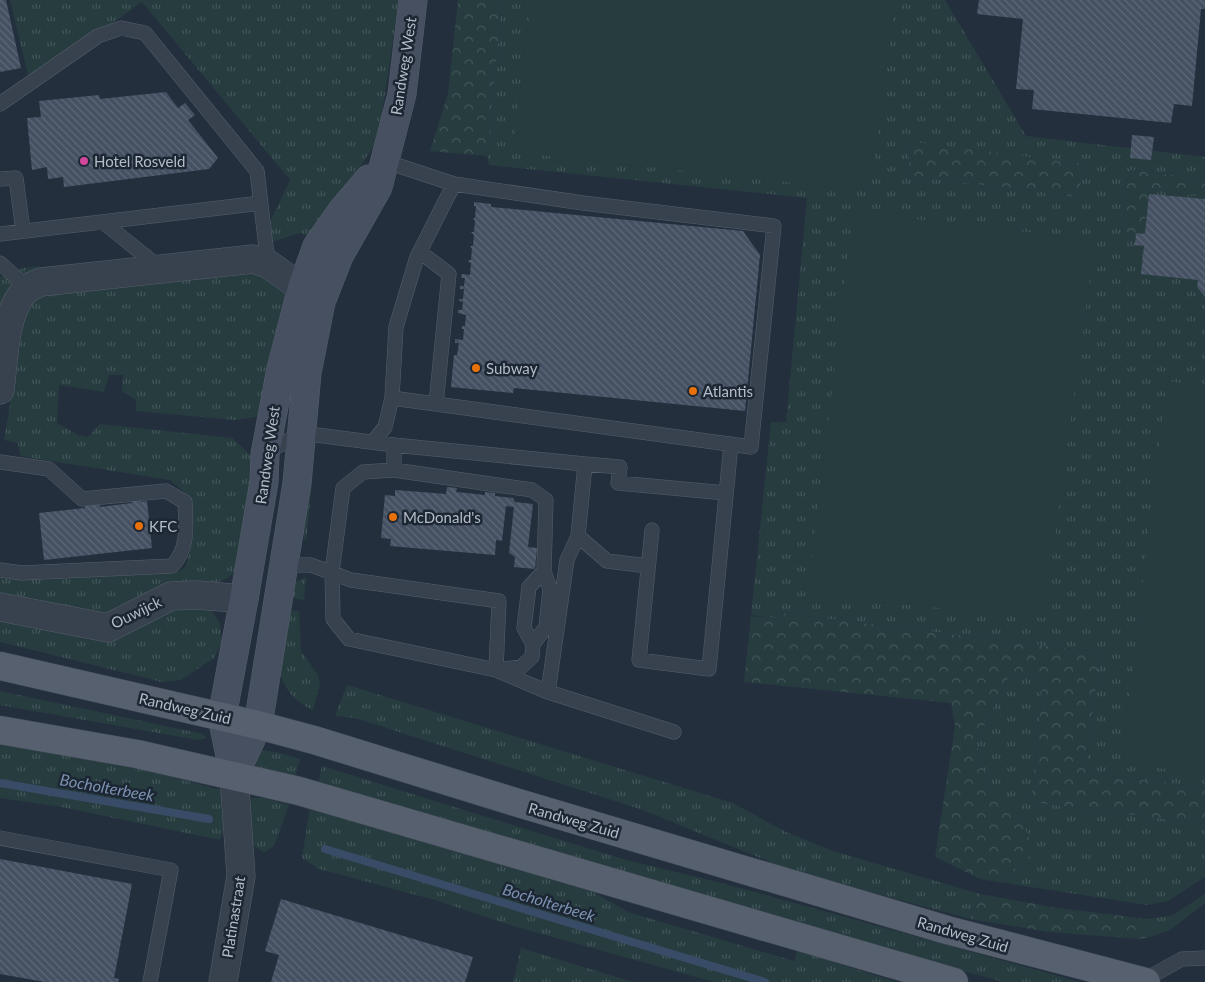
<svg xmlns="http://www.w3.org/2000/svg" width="1205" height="982" font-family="Lato,sans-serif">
  <defs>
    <pattern id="grass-tufts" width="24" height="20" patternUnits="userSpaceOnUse" patternTransform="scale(1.25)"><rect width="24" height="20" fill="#263c3f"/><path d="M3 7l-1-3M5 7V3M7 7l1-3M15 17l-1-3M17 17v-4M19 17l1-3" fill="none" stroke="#435659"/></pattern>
    <pattern id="forest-crowns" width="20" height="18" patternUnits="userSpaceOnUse" patternTransform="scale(1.25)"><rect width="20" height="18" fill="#263c3f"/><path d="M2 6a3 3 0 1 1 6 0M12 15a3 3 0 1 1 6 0" fill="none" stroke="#435659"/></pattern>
    <pattern id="building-back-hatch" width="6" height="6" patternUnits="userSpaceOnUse" patternTransform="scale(1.25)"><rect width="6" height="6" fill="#455162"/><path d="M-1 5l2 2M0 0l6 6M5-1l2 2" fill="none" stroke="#5d6877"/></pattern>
  </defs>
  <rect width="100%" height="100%" fill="#242f3e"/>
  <path fill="url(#grass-tufts)" fill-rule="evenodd" d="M10,0H399L378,140L313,237L299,233L258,247L290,180L142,2L30,83Z
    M502,0H945L1026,136L1205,157V179L1131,170L1126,184L1122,230L1143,236L1149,189L1205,197V787L1092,774L1085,770L1100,655L1098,652L782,613L779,619L751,615L771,422H786L807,198L489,165L487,156ZM910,144L1085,164L1078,196L908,176Z
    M40,266C3,287 7,286 0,326V277L23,268Z
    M250,271L270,280L287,293L261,416L235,420L136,411V400L122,391L123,375H109L104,392L59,385L57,423L78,435L88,437L100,424L232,438L254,459L238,567L228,578L210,585L133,609L95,616L0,597V576L43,580L180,571L186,566L194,531L191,498L170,480L20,456L18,443L4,440L26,309L35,297L43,293Z
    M313,473L306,542L298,527L303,484Z
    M306,577L304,600L283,597V588Z
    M169,604L208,605L220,624L222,642L214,658L181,680L162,682L0,642V616L86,632Z
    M280,608L299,611L301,651L318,675L320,684L313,710C268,689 278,649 280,608Z
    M1010,674L1041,678L1043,680L1031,802L1205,824V877L1168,901L1147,905L999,882L1034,852L1023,824L993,800L976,743Z
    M347,685L733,803L784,831L830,850L980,894L970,919L790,870L640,809L355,718L335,716Z
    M0,691L203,734L207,738L198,740L0,705Z
    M0,741L148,770L224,791L231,810L220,840L62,807L0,798Z
    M259,750L276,752L300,759L295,777L259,768L252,761Z
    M322,766L626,860L722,883L1080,982H1004L933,963L318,784Z
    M250,798H265L289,805L274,846L265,852C244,847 249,820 248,802Z
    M310,806L593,892L628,912L794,961L797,950L896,982H714L513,926L435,900L319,869L302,858Z
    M1205,894V903L1170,930L1150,937L1155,918L1173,915Z
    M521,948L623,979L633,982H513Z"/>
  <path fill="url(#forest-crowns)" d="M458,0H502L487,156L430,151L448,93Z
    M914,142L1085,164L1078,196L908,176L910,144Z
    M1131,170L1205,179V197L1149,189L1143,237L1122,230L1126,184Z
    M782,613L1098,652L1100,655L1085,770L1092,774L1205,787V824L1031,802L1043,680L1041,678L1010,674L976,743L993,799L1023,824L1035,852L999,882L980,879L935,857L955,726L951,703L744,682L751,616L779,619Z
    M980,894L1058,908L1147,919L1155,918L1150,937L1140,939L1049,932L970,919Z"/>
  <path fill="#263c3f" d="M531,0H895L870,191L513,152Z
    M853,212L1095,240L1044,618L808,595Z
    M1167,381L1205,386V773L1121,764Z"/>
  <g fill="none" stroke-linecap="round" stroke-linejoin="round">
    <path stroke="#394c67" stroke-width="8" d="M0,783L209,819
      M325,849L765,982"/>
  </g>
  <path fill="url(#building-back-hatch)" d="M0,0H6L21,68L0,72Z
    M979,0H1205V9H1201L1192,106L1174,104L1171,123L1032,109L1034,90L1016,89L1023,19L977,14Z
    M166,92L178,108L185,103L195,115L188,120L218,158L209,169L64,187L63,177L48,179L47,167L32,170L27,118L41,117L39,101L99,95L100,99Z
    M1132,135L1154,137L1151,160L1130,158Z
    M1149,194L1205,199V297L1197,287L1198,280L1141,274L1144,246L1135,245L1136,233L1145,234Z
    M474,202L491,204V207L743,231L760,255L745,411L514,388L513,393L451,387L454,355H457L459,343H455V339L463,340L464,329H462V326H465L466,315L458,313V310H462L463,302L459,301V299H463L464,289H460V286H464L465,278H461L462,274L470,275L471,263L468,262L469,260H471L472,249L470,246H473L474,235L471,232H474L475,221L473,218H475L476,206H474Z
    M447,487L457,488L456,492L485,495V492L495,493V496L513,498L515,502L533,504L528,547L537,548L535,569L514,567L515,557L509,553L514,507L506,506L502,541L496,540L495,555L390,546L391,539L381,538L385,495L395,496V490L446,494Z
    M141,497V502L147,501L152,548L44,560L39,513L85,508L84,503L99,501L100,507L132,503V498Z
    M0,859L132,884L114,978L119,979L118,982H45L0,974Z
    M281,899L473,957L465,982H271L279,955L265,951Z"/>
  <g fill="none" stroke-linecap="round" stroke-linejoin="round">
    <g stroke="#565f6c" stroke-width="15">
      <path id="lane" d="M0,104L98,36L121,28L145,33L257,171L268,264
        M384,161L454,184L583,203L774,226L751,447L392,398L396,327L417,257L454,184
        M0,179L16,178L23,231
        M103,222L159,267
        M0,234L261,203
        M420,252L449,274L436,404
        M0,263L28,288
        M373,442L385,427L392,398
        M394,445V470
        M266,453L301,433L394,445L585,464L578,536L567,560L548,692L496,670
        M0,462L49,469L82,499L166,491L185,502C186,525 189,549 172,566L22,573L0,570
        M585,464L620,467L618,483L726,493
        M652,530L639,660L709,669L731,444
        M578,536L607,561L648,566
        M282,565H311L351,580L499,601L496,670L349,639L333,619L332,572L343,488L363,472L394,470L532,490L546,500L544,571L550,589L546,627L533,644
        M496,670L521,667L532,657L533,644L524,628L529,587L544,571
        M548,692L674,732
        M0,838L171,870L150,982
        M1142,981L1182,959L1205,958"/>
    </g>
    <g stroke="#565f6c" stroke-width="29">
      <path id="street" d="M0,390C4,361 4,309 27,289C31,286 37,284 41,282L253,259L268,264L320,301
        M0,607L108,628L171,596L198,595L244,599
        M223,982L241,876L234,775"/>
    </g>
    <g stroke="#565f6c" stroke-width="29">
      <path id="secondary" d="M234,775L258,725L297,483L307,373L321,302L339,256L378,187L402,94L413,0
        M234,775L222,717L244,599L264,482L265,454L281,369L302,288L317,246L341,212L369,179"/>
    </g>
    <g stroke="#414a57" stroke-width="29">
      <path id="primary" d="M0,666L258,725L314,740L515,802L947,930L1146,982
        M0,730L137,754L299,791L954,982"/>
    </g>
    <use href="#lane" stroke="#38414e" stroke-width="14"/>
    <use href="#street" stroke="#38414e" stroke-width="28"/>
    <use href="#secondary" stroke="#465061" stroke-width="28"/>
    <use href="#primary" stroke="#56606e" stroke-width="28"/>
  </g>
  <circle fill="#d1479c" stroke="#1d2633" stroke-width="2" cx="84" cy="161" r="5"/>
  <g fill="#e8710a" stroke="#1d2633" stroke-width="2">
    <circle cx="476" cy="368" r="5"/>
    <circle cx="693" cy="391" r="5"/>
    <circle cx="393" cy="517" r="5"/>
    <circle cx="139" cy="526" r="5"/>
  </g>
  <g text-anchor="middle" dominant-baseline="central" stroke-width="5" stroke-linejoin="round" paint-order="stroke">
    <g font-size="15" fill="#b4bcc9" stroke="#1d2633">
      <text transform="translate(403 66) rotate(-81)">Randweg West</text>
      <text transform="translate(267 455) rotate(-82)">Randweg West</text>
      <text transform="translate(136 612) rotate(-26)">Ouwijck</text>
      <text transform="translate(185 708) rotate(13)">Randweg Zuid</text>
      <text transform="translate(574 820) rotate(16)">Randweg Zuid</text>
      <text transform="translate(233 917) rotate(-81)">Platinastraat</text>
      <text transform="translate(963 934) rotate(16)">Randweg Zuid</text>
    </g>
    <g font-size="15" fill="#b4bcc9" stroke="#1d2633" text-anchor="start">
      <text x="94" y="161">Hotel Rosveld</text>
      <text x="486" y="368">Subway</text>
      <text x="703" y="391">Atlantis</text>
      <text x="403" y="517">McDonald's</text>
      <text x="149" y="526">KFC</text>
    </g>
    <g font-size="16" font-style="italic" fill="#7c92b1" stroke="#1d2633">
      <text transform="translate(107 787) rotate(10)">Bocholterbeek</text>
      <text transform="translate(549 902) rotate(17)">Bocholterbeek</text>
    </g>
  </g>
</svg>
